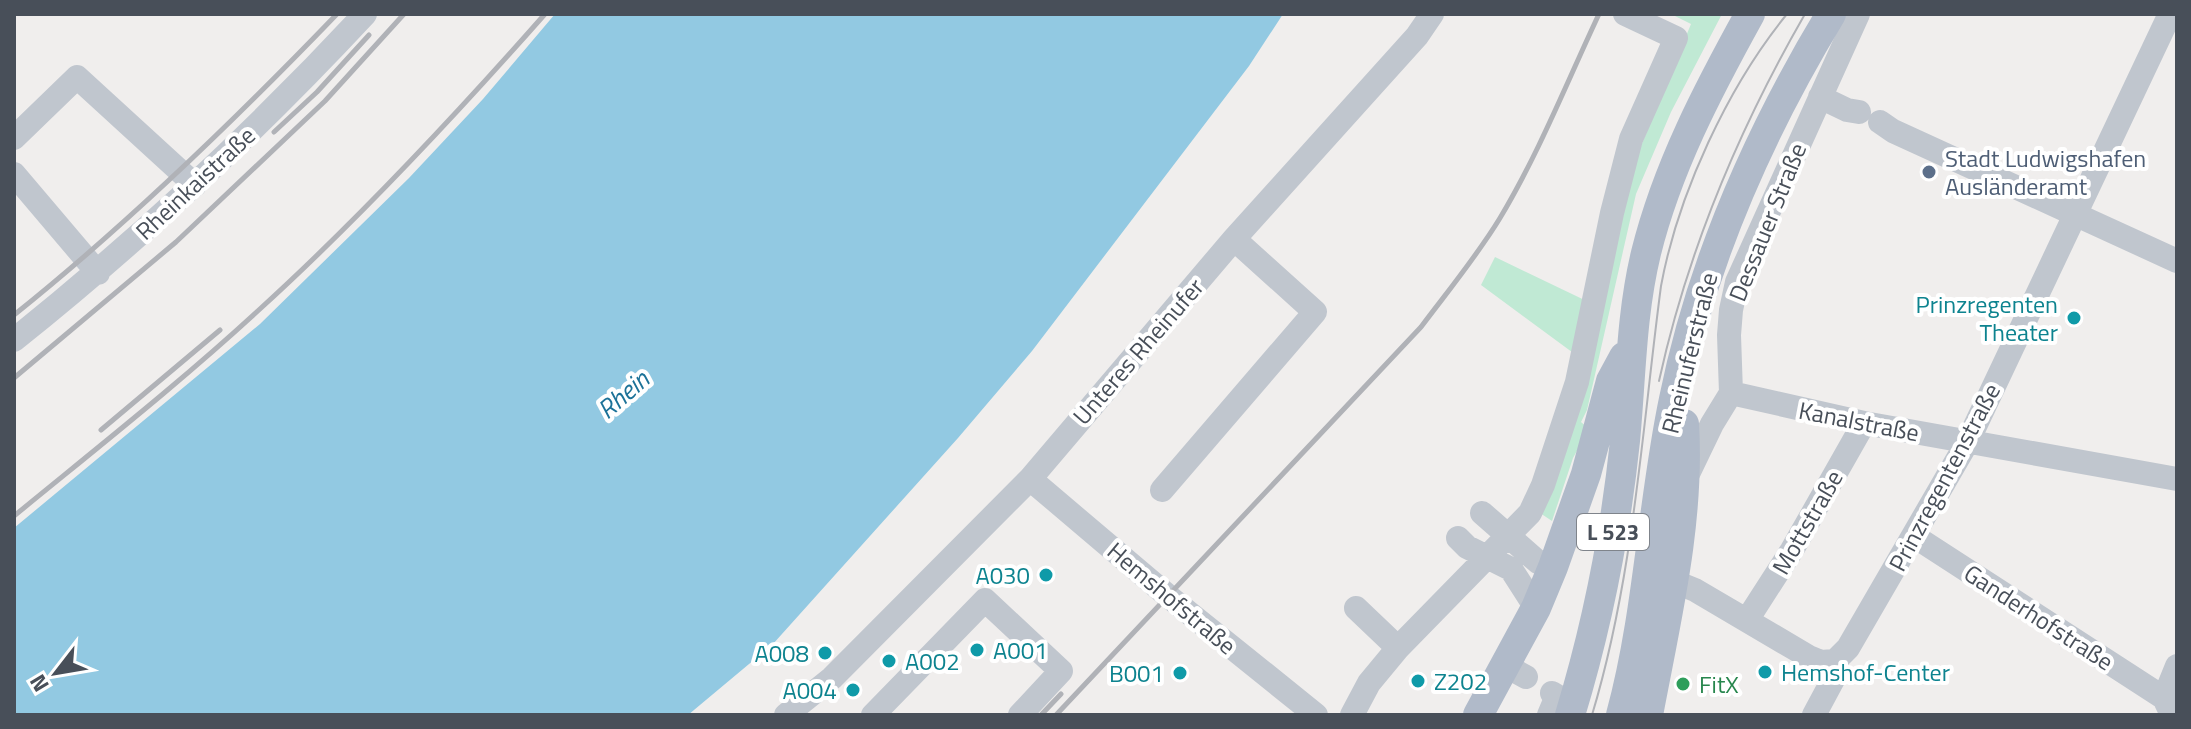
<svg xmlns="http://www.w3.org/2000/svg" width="2191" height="729" font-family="'Titillium Web',sans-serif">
  <rect width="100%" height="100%" fill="#f0eeed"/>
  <path fill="#c0e9d4" d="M1671,14H1722L1671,112L1636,194L1587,410L1581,422L1589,429L1573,458L1552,521L1540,513L1576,355L1481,285L1495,257L1597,306L1627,180L1691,24Z"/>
  <path fill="#92c9e2" d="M555,14H1283L1249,66L1032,351L958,438L773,644L688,715H14V528L260,324L409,178L483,99Z"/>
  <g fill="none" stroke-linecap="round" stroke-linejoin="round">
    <path stroke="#c0c6ce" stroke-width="24" d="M1820,97L1847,110L1859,112
      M1880,122L1893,131L2177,261
      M14,138L77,77L195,185
      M14,174L98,273
      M14,340C139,240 256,131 365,14
      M1731,393L1864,423L2177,479
      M1686,478L1712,424L1731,393L1729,335L1731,310L1737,282L1858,14
      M1030,479L1168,596L1316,715
      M1162,490L1315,312L1234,239
      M1482,513L1538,562L1553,567
      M1914,536L2164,698
      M1458,538L1467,547L1511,569L1536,608
      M1673,581L1695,590L1809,657L1821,662L1835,661
      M1356,608L1398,648
      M1747,620L1792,550L1864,423
      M1835,661L1848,648L1968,441L2170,14
      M1506,666L1526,677
      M786,715L832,678L1030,479L1234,239L1417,36L1432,14
      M873,715L985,600L1061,671L1020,715
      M1352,715L1369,683L1398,648L1530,513L1543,485L1577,382L1612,213L1631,139L1676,38L1625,14
      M1549,715L1557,696L1552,693
      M1814,715L1836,674L1835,661
      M2172,715L2164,698L2177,666"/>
    <path stroke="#b0bac9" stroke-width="30" d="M1478,715L1536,608L1553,567L1586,474L1611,381L1624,357
      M1570,715C1598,623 1615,537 1625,441C1631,378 1631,315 1646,253C1667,168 1708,90 1750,14
      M1621,715C1649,612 1652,503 1674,399C1702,261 1759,133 1831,14
      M1648,715C1666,619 1690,522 1684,424"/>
    <path stroke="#b0b2b7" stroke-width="2" d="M1659,381C1687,253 1740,127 1805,14
      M1592,715C1634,576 1642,429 1661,286C1678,194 1728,86 1787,14"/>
    <path stroke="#b0b2b7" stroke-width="5" d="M274,132L317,92L369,35
      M14,315C129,223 235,120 337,14
      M14,378L176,242L325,101L404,14
      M101,430L220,330
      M14,516C97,448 182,381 261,308C362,216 455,116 545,14
      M1041,715L1061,694
      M1056,715L1421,327C1448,291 1477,256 1500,218C1539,153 1567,82 1599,14"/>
  </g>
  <circle fill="#5c6f8a" stroke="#fff" stroke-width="3" cx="1929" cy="172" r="8"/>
  <g fill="#0f9aa8" stroke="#fff" stroke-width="3">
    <circle cx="2074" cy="318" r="8"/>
    <circle cx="1046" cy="575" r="8"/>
    <circle cx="977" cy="650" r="8"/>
    <circle cx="825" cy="653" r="8"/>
    <circle cx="889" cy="661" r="8"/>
    <circle cx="1765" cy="672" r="8"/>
    <circle cx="1180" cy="673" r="8"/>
    <circle cx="1418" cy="681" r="8"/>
    <circle cx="853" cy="690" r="8"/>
  </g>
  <circle fill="#2e9e5b" stroke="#fff" stroke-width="3" cx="1683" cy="684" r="8"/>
  <g text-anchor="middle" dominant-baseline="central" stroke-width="8" stroke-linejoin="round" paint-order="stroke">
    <rect fill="#fff" stroke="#7f848b" stroke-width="2" x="1577" y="514" width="72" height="36" rx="6"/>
    <g font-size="22" font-weight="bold" fill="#484f59">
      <text x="1613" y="532">L 523</text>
    </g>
    <g font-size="24" fill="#4e5e75" stroke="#fff" text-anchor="start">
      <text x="1945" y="158">Stadt Ludwigshafen<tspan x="1945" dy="28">Ausländeramt</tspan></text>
    </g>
    <g font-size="24" fill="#484f59" stroke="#fff">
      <text transform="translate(195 183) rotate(-43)">Rheinkaistraße</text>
      <text transform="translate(1767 222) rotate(-68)">Dessauer Straße</text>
      <text transform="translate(1138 351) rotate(-49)">Unteres Rheinufer</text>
      <text transform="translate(1689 353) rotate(-76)">Rheinuferstraße</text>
      <text transform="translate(1859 421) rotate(11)">Kanalstraße</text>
      <text transform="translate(1944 477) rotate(-62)">Prinzregentenstraße</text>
      <text transform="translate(1807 522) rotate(-60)">Mottstraße</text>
      <text transform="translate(1172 598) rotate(40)">Hemshofstraße</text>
      <text transform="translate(2039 617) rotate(33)">Ganderhofstraße</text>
    </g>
    <g font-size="24" fill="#0d838f" stroke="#fff" text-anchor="end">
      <text x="2058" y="304">Prinzregenten<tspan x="2058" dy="28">Theater</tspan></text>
      <text x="1030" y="575">A030</text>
      <text x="993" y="650" text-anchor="start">A001</text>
      <text x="809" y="653">A008</text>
      <text x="905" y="661" text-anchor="start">A002</text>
      <text x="1781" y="672" text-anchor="start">Hemshof-Center</text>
      <text x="1164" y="673">B001</text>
      <text x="1434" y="681" text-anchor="start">Z202</text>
      <text x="837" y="690">A004</text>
    </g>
    <g font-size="24" fill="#27864d" stroke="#fff" text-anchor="start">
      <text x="1699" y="684">FitX</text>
    </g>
    <g font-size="26" font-style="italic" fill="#1c7298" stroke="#fff">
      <text transform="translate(623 394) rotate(-41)">Rhein</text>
    </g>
  </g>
  <rect width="2191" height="729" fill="none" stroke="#484f59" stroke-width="32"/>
  <g transform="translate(56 673) rotate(239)" stroke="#ffffff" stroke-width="6" paint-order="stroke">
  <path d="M0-6L14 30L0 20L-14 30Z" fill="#484f59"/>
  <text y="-12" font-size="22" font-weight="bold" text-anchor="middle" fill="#484f59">N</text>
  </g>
</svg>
